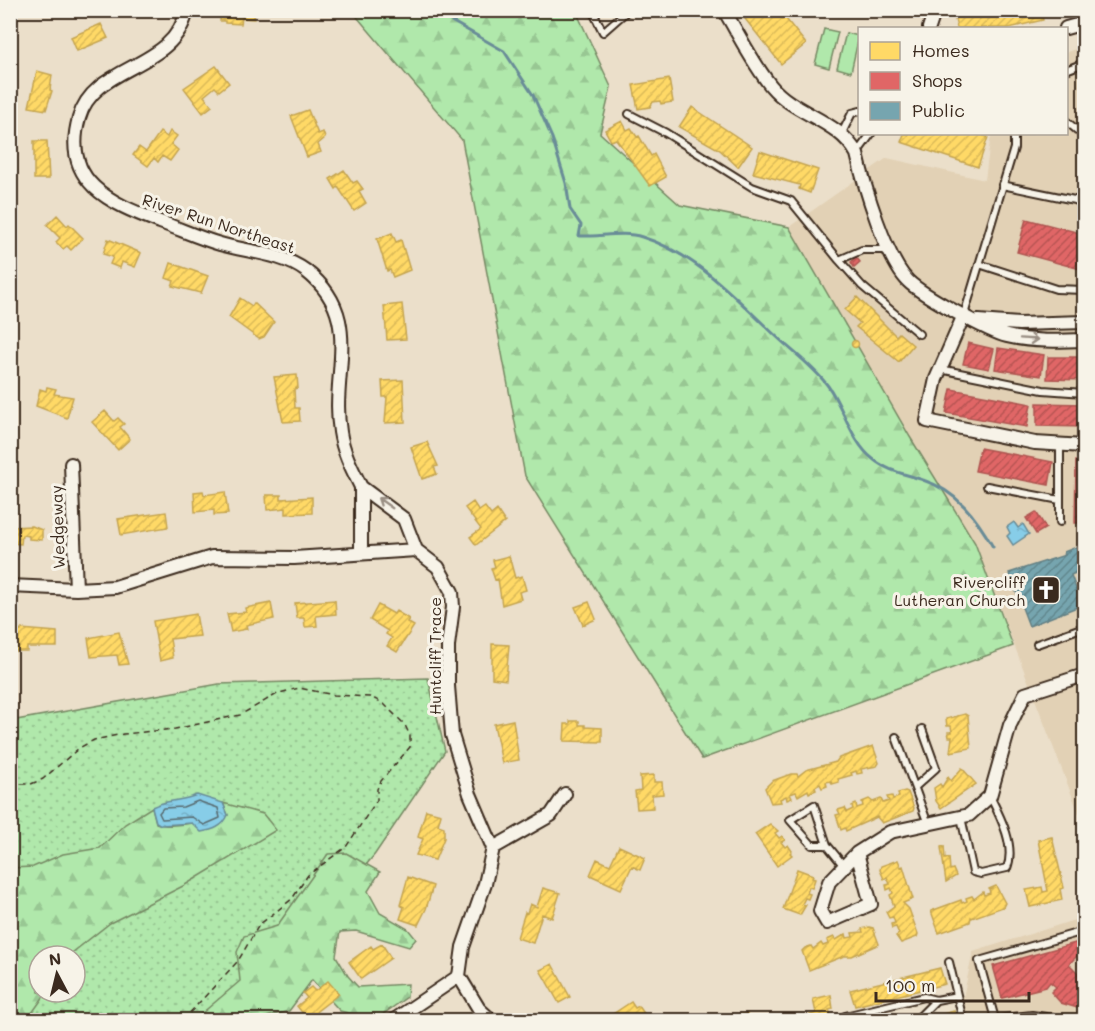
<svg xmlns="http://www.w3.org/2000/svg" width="1095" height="1031" font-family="Mali,sans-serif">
  <defs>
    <pattern id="grass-dots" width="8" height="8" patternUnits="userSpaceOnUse" patternTransform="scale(1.5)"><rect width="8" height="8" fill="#b0e8ab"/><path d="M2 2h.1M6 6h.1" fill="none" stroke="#98c793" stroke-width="1.8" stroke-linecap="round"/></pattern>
    <pattern id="forest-firs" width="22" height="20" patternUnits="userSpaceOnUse" patternTransform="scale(1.5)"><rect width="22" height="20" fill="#b0e8ab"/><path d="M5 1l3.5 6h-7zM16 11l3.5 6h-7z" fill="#98c793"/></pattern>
    <pattern id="water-ripples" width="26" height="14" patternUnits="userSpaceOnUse" patternTransform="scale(1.5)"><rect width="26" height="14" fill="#87cde8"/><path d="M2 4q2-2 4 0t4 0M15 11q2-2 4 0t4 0" fill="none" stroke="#75b0c7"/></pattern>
    <pattern id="homes-hatch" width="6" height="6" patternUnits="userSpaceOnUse" patternTransform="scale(1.5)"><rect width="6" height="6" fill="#ffd966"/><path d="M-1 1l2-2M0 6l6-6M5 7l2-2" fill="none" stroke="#dbba58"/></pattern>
    <pattern id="shops-hatch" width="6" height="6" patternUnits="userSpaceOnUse" patternTransform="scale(1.5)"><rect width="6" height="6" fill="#e06666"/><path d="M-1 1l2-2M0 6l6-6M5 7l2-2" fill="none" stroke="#b75453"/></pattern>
    <pattern id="public-hatch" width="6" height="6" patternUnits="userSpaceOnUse" patternTransform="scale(1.5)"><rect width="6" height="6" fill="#76a5af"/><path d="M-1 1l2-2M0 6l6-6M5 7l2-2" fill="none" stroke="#62878e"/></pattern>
  </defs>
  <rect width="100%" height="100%" fill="#ebdfca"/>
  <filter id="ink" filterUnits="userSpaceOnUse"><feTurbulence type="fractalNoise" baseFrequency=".0167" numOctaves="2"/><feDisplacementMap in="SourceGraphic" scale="12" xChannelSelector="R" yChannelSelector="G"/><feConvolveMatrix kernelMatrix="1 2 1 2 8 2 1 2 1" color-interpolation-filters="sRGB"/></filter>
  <g filter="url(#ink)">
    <path fill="#e2d1b5" d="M1084,46V827L975,543L910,437L789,227L887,158L985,180L991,134H1066L1067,52Z
      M1084,917V1020H958L973,952Z"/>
    <path fill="url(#grass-dots)" stroke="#768964" stroke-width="1.5" fill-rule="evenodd" d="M428,678L445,751L375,854L252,1005L235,1020H11V721L219,684ZM39,956H75V992H39Z"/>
    <path fill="url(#forest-firs)" stroke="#768964" stroke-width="1.5" d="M352,11H576L611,87L600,133L680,205L789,227L910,437L975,543L1013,646L702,759L525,476L462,140Z
      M223,803L263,814L276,830L185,885L110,923L68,956H39V992H47L27,1020H11L10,868L33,867L63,854L100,848L125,824L152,807L156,823C173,830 210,819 228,815Z
      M346,853L380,872L368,891L380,913L408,929L416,939L409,947L356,931L340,932L336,956L348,976L358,987L408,984L407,997L375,1020L340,1011L312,980L289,1011L262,1018L232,1014L226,1020H194L240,981L237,952L244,936L277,926L328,854Z"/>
    <path fill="#b0e8ab" stroke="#768964" stroke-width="1.5" d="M824,29L838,32L829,68L815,64Z
      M846,33L859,36L851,72L837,68Z"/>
    <path fill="url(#water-ripples)" stroke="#698c97" stroke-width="1.5" d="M1014,522L1018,528L1023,524L1029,534L1013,545L1007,536L1010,533L1007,527Z
      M197,795L223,803L228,815C223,827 213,830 201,832L192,823L161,825L156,822L152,807C167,799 180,802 197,795Z"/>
    <path fill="url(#homes-hatch)" stroke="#c4a450" stroke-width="1.5" d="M221,10H254V19L242,18L241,24L225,23V21H220Z
      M738,10H779L806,44L781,64Z
      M953,10H1040L1043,20L1009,28H957Z
      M101,24L108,38L77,51L71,37Z
      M216,66L229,83L219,91L215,87L204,96L212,106L203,113L184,88Z
      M37,71L52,75L50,90L52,91L46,110L29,107Z
      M669,79L673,102L661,104L660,101L653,102L650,107L638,109L633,85Z
      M692,107L752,147L738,167L720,150L679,127Z
      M308,110L318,134L323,132L325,138L318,144L321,152L307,157L291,116Z
      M622,121L627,130L631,128L637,137L639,136L651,156L654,154L666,177L650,186L616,139L611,141L605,130Z
      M170,131L177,136L171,144L178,150L170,161L162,156L158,162L154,158L148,166L133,155L139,147L146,152L160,132L167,137Z
      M904,134H977L988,137L978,167L901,142Z
      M34,141H47L49,179H34Z
      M760,151L818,170L810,193L799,189L800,185L753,173Z
      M344,170L353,183L357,181L363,189L359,191L366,203L354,211L338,187L336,189L330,179Z
      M57,215L67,226L69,224L83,238L71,250L67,246L63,249L56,242L60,238L47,225Z
      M392,233L396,242L401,240L410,270L393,277L390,270L387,271L377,239Z
      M108,239L141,253L135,267L122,262L120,268L110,264L113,257L103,254Z
      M171,263L208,276L201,293L172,286L174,281L166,278Z
      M857,297L896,336L899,333L913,345L899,362L856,327L860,323L845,310Z
      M240,298L252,306L254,303L274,322L264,337L259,339L229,317Z
      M402,304L406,339L387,340L384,306Z
      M851.5 344a3.5 3.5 0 1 1 7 0a3.5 3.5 0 1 1-7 0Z
      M297,375L298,388L294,389L295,408H299L300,421L283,422L274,377Z
      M403,380L405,422L385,423L387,397H383L382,381Z
      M47,387L56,389L54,394L73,397L67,418L36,406L40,389L46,391Z
      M105,411L114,421L118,418L124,424L120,427L130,439L118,450L92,422Z
      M427,442L438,466L434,467L437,474L422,479L411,447Z
      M203,491L204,495L225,492L228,514L214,515V510L195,512L194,492Z
      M266,495H281V499L312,497V513L286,514V508L267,510Z
      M473,502L479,511L485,507L491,515L497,510L505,522L476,545L470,537L481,529L465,508Z
      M166,512L168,527L121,535L118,519Z
      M32,526L42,530V540L29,539V536L22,535L21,544L10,543V527Z
      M509,556L515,578L522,576L526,590L519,592L521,599L502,605L498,579L495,580L491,568L495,567L493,560Z
      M335,600L336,614L316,616L317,626L305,627L304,618H297L295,603Z
      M589,602L596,619L583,625L575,607Z
      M271,603L274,619L246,625L247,629L231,632L227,614L246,612L245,608Z
      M378,605L394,614L396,611L409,619L407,622L414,626L397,652L387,646L392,638L386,634L388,631L370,620Z
      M196,614L200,636L170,639L173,658L160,661L153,621Z
      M21,629L57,632V647H27V651H14L15,631H21Z
      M119,632L128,664L119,665L117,655L91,657L88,638Z
      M492,644L509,645L506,680L492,678Z
      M965,714L968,716L971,748L950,752L952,737H949L948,732H952L951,726H947L946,719Z
      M513,720L519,760L502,763L494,724Z
      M570,721H579V725H585V727L602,728V742L564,741L565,724H570Z
      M873,746L879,763L877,766L861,769L862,773L857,774L856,771L851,773L852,775L838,779L839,782L832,784L831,781L826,782L827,786L822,788L820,784L815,787L816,790L809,793L808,790L798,796L796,792L790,794L792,798L787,800L786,796L780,799L781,802L771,803L765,788L772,781L791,774H797L798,776L806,770L836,762L839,758Z
      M962,768L976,784L941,808L936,801L934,788L940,784L942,787L948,777L951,781Z
      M654,775V782H662L663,794L652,795L653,808L637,809L635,791L641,790L640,776Z
      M905,791L908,792L914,808L913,811L882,823L877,817L846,831L845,828L841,830L836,815L840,814L838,810L845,808L847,812L853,809L852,806L856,804L857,808L863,806L862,802L869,799L873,802L881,799L883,803L889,801L887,797L892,796L893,799L899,797L898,793Z
      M426,810L441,814L438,825L444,827V838L435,860L416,855L423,839L418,837Z
      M770,824L778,831L775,833L779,838L782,836L785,840L781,842L785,847L788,845L792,851L790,853L792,855L777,866L755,834Z
      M1052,837L1064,888L1060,889L1062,900L1030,907L1026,890L1042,887L1043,892L1048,891L1038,840Z
      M619,846L645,858L640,870L632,866L621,889L590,875L597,859L610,865Z
      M944,846L945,859L949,858L950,870L953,869L956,876L946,882L941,847Z
      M898,860L901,867L903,866L913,899L903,903L909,909L918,934L917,937L901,943L896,936L899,934L896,927L892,928L891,924L895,923L893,917L889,918L886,912L894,906L890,895L893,893L891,888L887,890L886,885L890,884L887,877L884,879L880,870L881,866Z
      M797,869L813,875L812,878L815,879L812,888L809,887L807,893L810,894L808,899L805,898L802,904L806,905L800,915L783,909Z
      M408,877L433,886L426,909L418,925L400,919L404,907L400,905Z
      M996,886L1005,903L1003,907L972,918L971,917L970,922L939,933L931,911L961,900L962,903L967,901L966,898L972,896L974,899L983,892L984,895L990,893L989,889Z
      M543,888L560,893L552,918L542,914L533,943L517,938L525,912L527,913L530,904L537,907Z
      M869,927L873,928L879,944L852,956H844L809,970L802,951L805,948L811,946L813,949L821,943L823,946L828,944L827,940L834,937L836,940L846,934L847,938L853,937L852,933L863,932L862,929Z
      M382,944L391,958L361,979L349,962L371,946L373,949Z
      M552,964L570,997L559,1003L540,970Z
      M940,968L945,984L855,1006L850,990Z
      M328,981L339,994L317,1011L324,1020H308L297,1006L307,998L303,993L311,987L315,991Z
      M831,995L833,1009L829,1010L833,1020H812L810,1015L816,1013L813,999Z
      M631,1002L635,1008L639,1006L645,1015L641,1017L643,1020H617L613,1014Z
      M954,1011L957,1020H931L940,1015Z
      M747,1014L749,1020H720L719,1017Z"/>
    <path fill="url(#shops-hatch)" stroke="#ae5450" stroke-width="1.5" d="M1026,219L1084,234V270L1017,252Z
      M856,257L860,262L854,267L851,262Z
      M968,343L994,349L989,369L963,364Z
      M998,348L1044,355L1041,376L995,369Z
      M1048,357H1084V380L1047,379Z
      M951,389L1031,404L1027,427L946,413Z
      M1037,403L1084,404V427L1037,426Z
      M980,448L1053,462L1049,485L975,471Z
      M1076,461H1084V523H1075Z
      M1036,512L1046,528L1036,534L1026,518Z
      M1079,942L1082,951L1069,964L1084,979V1010L1061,1003L1051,992L1056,987L1050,982L1046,987L1002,998L993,966Z"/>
    <path fill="url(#public-hatch)" stroke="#648084" stroke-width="1.5" d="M1084,544V569L1071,575L1082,605L1029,626L1009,573L1065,555L1064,552Z"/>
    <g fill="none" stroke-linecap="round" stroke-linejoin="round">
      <path stroke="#596b6f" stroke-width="1.5" d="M198,801L218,808L220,818L204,825L192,817L162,819L159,813L163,808L183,807Z"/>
      <path stroke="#698c97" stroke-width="3" d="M432,10L504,51L533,95L552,138L566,183L570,209L581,225L579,236C600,237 623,231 642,237C697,254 736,299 776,336C794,353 813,366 828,386C844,408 851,442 873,459C887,471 906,474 923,480C957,491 976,517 993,547"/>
      <g stroke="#3b2a1e" stroke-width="10">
        <path id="lane" d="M592,10L603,32L628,10
          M1066,70L1084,63
          M629,114L666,133L752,187L791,201L839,260L862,250H889
          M1066,121L1084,136
          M841,135L852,113L860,111
          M857,153L871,134
          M1002,185L1084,202
          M839,260L862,286L919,334
          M979,264L1056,289L1084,290
          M964,315L1014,148V134
          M940,369L1043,390L1084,393
          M1060,446V522
          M987,486L1060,500
          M1037,644L1084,627
          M896,737L928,824
          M915,787L936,768L922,729
          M961,817L973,872L981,874L1007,868C1016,846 1000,816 990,796
          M827,845H812L790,820L814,805L827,845L844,866
          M949,962L963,1020
          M841,1020L845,1016L924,997L936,1000L957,996
          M910,1020L917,1019L936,1000
          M1066,1020L1032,1015L995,1019L979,961L1084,931"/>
      </g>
      <g stroke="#3b2a1e" stroke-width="16">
        <path id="street" d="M187,10C174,71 94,63 79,118C61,182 110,203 160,222C180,229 199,238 220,244C247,252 282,253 306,271C365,317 330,372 340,432C343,452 352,469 361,487
          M724,10C739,35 753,64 771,86C795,115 839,120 857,154C864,185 886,259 908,281C922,295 988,331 1007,336C1032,342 1059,341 1084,340
          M929,28L935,10
          M1066,28L1084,23
          M964,315L936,379L927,421L1035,443L1084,446
          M978,321L1019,324L1084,322
          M71,464L76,589
          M361,553V487L404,519L416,550
          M10,586L76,589L115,587L212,557L294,558L416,550L438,567L452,592L453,607L448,646V686L452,735L470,794L493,848L485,884L463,947L459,976L479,1009L491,1020
          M493,848L551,815L565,794
          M857,853L871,904L827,923L820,911L829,882L857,853L890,832L969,815L990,796L1010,725L1025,694L1084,675
          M394,1020L459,976"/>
      </g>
      <path stroke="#3b2a1e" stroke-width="1.5" stroke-dasharray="6 4.5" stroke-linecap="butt" d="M10,784H31L43,779L79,748L94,740L123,734L175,729L240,715L279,693L299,688L334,695L370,697L383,703L405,725L410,736V747L381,781L377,789V800L346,847L308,875L292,899L259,925L238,961L183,1020"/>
      <use href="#lane" stroke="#f7f3e8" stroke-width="6"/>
      <use href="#street" stroke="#f7f3e8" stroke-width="12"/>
    </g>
    <defs><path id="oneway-shaft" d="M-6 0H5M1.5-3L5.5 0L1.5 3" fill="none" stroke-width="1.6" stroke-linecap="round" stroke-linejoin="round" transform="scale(1.5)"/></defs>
    <g stroke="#998e83">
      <use href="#oneway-shaft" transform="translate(1029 339) rotate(4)"/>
      <use href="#oneway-shaft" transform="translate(385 503) rotate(-145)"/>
    </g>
  </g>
  <defs>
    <g id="church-square" transform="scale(1.5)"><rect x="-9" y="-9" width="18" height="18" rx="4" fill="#3b2a1e" stroke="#f7f3e8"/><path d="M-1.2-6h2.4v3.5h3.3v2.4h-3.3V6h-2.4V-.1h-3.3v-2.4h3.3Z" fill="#fff"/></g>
  </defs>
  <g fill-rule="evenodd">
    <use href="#church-square" x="1046" y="590"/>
  </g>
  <g text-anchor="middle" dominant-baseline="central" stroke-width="6" stroke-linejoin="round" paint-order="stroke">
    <g font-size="16" fill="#3b2a1e" stroke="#f7f3e8">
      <text transform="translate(219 223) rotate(18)">River Run Northeast</text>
      <text transform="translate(57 527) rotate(-92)">Wedgeway</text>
      <text transform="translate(434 656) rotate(-90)">Huntcliff Trace</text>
    </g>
    <g font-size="16" fill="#3b2a1e" stroke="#f7f3e8" text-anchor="end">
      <text x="1025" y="581">Rivercliff<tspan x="1025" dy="18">Lutheran Church</tspan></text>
    </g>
  </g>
  <rect width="1095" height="1031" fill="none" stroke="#f7f3e8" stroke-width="36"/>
  <rect x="18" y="18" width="1059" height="995" fill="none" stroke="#3b2a1e" stroke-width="2" filter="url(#ink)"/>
  <rect x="858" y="27" width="210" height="108" fill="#f7f3e8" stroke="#aca397" stroke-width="1.5"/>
  <rect x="870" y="42" width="30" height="18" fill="#ffd966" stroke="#aca397" stroke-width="1.5"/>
  <text x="912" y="57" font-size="18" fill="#3b2a1e">Homes</text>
  <rect x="870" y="72" width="30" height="18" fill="#e06666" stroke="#aca397" stroke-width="1.5"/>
  <text x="912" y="87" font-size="18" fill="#3b2a1e">Shops</text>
  <rect x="870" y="102" width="30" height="18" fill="#76a5af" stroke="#aca397" stroke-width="1.5"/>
  <text x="912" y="117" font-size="18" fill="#3b2a1e">Public</text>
  <g transform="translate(57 974) rotate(353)"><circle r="28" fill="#f7f3e8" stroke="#aca397" stroke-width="1.5"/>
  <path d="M0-4.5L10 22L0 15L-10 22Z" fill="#3b2a1e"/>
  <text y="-9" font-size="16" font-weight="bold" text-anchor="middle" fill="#3b2a1e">N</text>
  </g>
  <path d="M876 992v9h153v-9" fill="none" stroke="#3b2a1e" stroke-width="3"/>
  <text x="885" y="992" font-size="18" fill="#3b2a1e" stroke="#f7f3e8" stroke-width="4.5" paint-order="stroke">100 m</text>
</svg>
